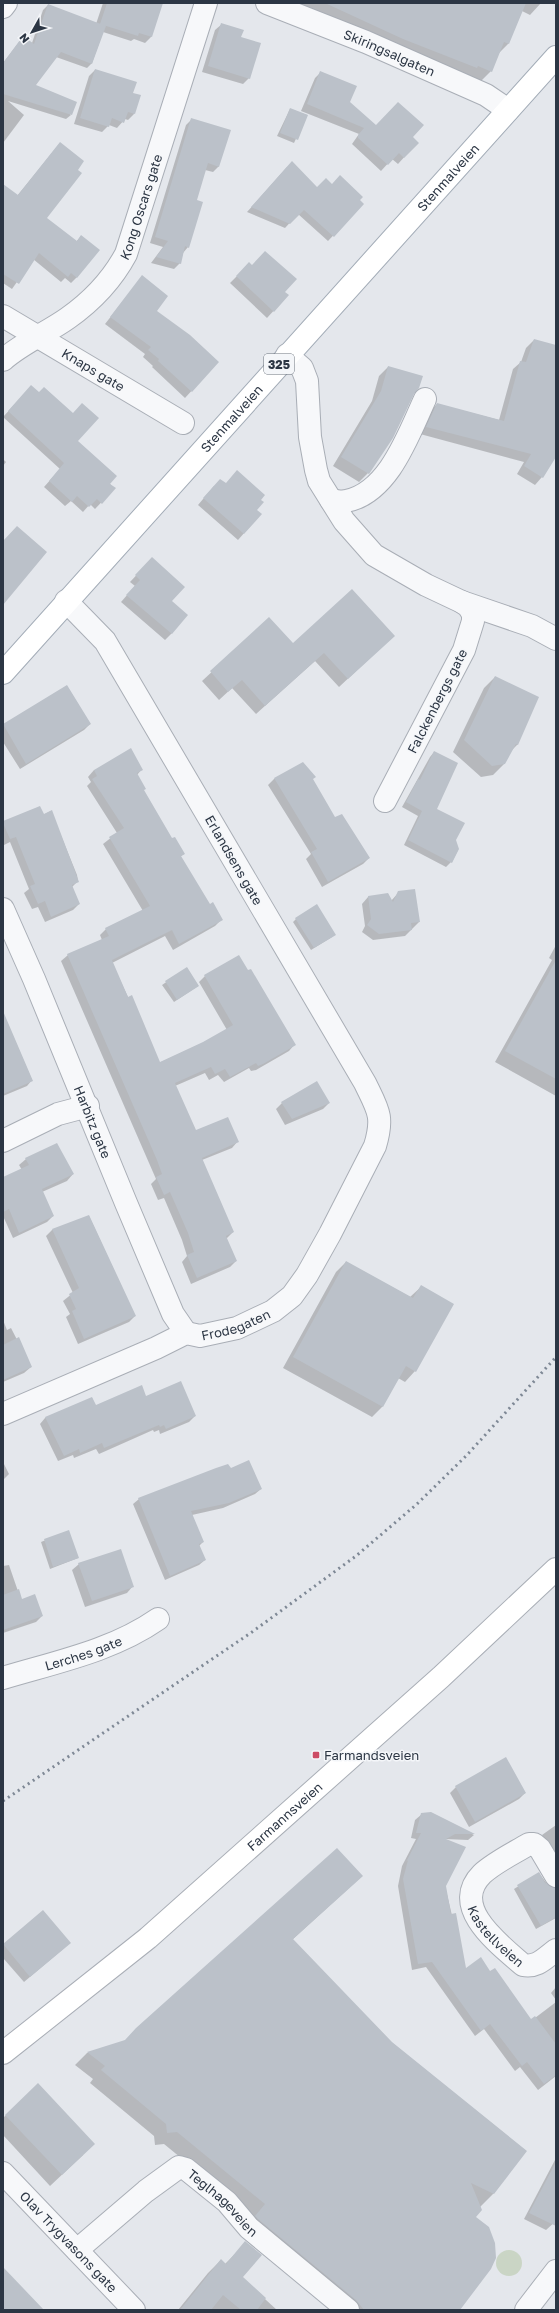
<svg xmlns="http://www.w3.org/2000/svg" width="559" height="2313" font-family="'Golos Text',sans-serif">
  <rect width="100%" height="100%" fill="#e4e7ec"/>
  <path fill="#cad5c5" d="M496 2263a13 13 0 1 1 26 0a13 13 0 1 1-26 0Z"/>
  <path fill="#0003" d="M103,3H162L151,37L145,43L134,39L131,41L103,32L92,63L87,68L56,57L35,85L71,115L66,119L8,101L24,115L3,143V63L23,37L32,43L43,10L48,5L96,24Z
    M288,3H541L530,15L522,11L508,44L498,54L491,71L480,82Z
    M222,24L240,38L249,78L243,84L202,72L215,30Z
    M95,70L132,94L134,114L128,120L125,119L117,128L109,125L102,132L74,124L89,76Z
    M321,72L349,103L376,126L412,137L417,143L398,164L392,159L381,171L352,144L359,134L301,111L315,78Z
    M290,109L307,115L294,143L277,136Z
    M192,119L219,166L213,172L205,170L195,200L188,247L183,253L180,263L174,269L151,263L163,247L150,243L186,125Z
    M60,143L45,218L76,242L81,236L77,277L71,283L65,278L61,282L33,259L12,289L3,283V185L17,196Z
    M287,167L317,188L332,185L363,204L328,241L298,214L285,228L247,212Z
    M243,270L288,295L267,318L230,283Z
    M142,277L155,311L218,362L185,398L152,367L153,366L143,357L145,354L105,324Z
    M534,340L556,346V455L542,477L535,485L517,474L524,462L420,434L429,412L437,404L499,420L513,369L521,362L526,348Z
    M388,367L413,393L368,473L359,482L333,466L372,401L379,376Z
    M26,392L39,393L114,489L95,509L90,504L83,512L71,501L65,506L44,487L60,469L3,417Z
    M3,459L6,462L3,466Z
    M225,484L260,500L255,510L260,515L238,540L198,505L214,486Z
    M146,565L172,633L165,640L121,602L135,586L130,582Z
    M269,619L293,645H384L339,687L315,661L256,714L232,688L219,700L202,681Z
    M495,677L518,744L510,752L504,764L493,775L481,777L453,752L484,688Z
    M67,686L90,724L84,730L20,769L3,742V725Z
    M434,752L436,809L455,840L451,862L446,867L404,845L418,816L402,807L430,757Z
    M303,763L334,819L369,858L363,864L322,887L306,859L311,854L268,785L274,779Z
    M142,769L137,775L143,790L172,840L184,854L180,857L209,905L221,920L215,926L173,950L165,936L112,963L159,1063L203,1043L227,1030L199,982L205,976L295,1044L289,1051L256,1070L251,1071L249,1068L224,1082L218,1075L209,1080L205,1073L175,1086L195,1132L238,1141L232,1148L202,1160L233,1232L226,1239L236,1261L230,1267L191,1284L182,1262L187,1256L182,1240L164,1198L158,1200L151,1184L156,1179L61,961L68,955L102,940L100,935L106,929L143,911L103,844L117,833L87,786L91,782L88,777L94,770Z
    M51,811L77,875L78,881L72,887L79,904L73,910L45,922L38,907L32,909L24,893L29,889L10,842L4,845L3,822L43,815Z
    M399,892L419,922L405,936L373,940L362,932L365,926L362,904L368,897L388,894L391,901Z
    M296,919L332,937L311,950L293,922Z
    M556,945V1096L495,1062L552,960L549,958Z
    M187,968L198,986L174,1002L162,985Z
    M3,1013L32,1080L27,1086L3,1096Z
    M282,1103H329L323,1109L285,1125L276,1109Z
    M26,1159L73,1174L67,1181L42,1192L53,1216L47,1222L13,1238L3,1216V1178L22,1170L19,1165Z
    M89,1216L135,1316L129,1322L78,1344L66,1317L70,1314L63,1301L73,1293L46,1236L52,1230Z
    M346,1262L410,1297L421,1287L415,1371L405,1382L398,1378L382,1407L372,1417L283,1368L336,1272Z
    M3,1320L7,1330L11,1328L31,1367L24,1373L3,1382Z
    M145,1397L195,1416L189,1422L160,1434L159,1430L154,1432L153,1430L99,1454L96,1449L74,1458L73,1455L58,1461L40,1424L45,1418L92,1398L95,1406Z
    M3,1462L9,1474L3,1480Z
    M261,1489L255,1494L223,1508L192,1515L203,1542L199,1546L205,1560L199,1565L165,1580L133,1504L139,1499Z
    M68,1531L78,1558L50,1569L41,1542Z
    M79,1564L133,1586L127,1593L85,1607L72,1570Z
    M9,1565L21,1600L42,1616L36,1622L3,1633V1566Z
    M456,1787L525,1793L519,1799L469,1827L450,1793Z
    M431,1813L474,1835L468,1840L445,1839V1886L465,1970L490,1972L531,2021L556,2002V2076L538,2090L520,2067L515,2071L484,2029L475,2036L426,1967L412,1970L398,1886L402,1866L416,1839L411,1838L415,1820L422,1814Z
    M556,1825V1859L542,1835Z
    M539,1873L550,1888H556V1918L536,1929L514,1889Z
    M362,1876L292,1940L392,2043L526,2151L493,2194L480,2207L475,2217L459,2310H340L253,2217L164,2144L155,2145L154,2136L90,2083L93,2079L75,2065L87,2053L123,2042Z
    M43,1911L63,1949L24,1982L3,1958V1945Z
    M556,1987V2000L551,1993Z
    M38,2085L83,2155L50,2186L3,2135V2118Z
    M556,2158V2221L546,2230L524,2219Z
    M246,2243L241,2277L277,2310H213L211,2308L209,2310H178L208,2273L221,2260L225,2264Z"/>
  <path fill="#bbc1c9" d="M107,3H163L152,37L139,33L138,36L100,24Z
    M325,3H526L509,44L504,42L492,72L478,66L477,68L403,39Z
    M48,4L106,26L92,64L61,52L36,85L77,102L72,115L3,94V63L23,36L34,44Z
    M221,23L244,30L241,37L261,43L250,79L208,66Z
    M95,69L137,82L133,93L141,95L135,114L128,112L124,123L112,118L109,127L80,118Z
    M320,71L357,86L350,102L376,125L398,102L424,125L413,137L419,143L404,158L399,153L388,165L358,138V135L364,128L307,104Z
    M290,108L308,115L298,140L280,133Z
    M191,118L231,130L219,167L208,163L197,200L203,202L189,248L185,246L181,264L156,257L168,241L155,237Z
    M60,142L84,161L78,170L82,173L47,218L77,241L81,235L100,250L77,278L71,273L68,277L39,253L19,284L3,274V184L18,195Z
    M292,161L317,187L326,178L332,184L340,175L363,197L360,200L364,204L334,237L304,210L290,224L251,207Z
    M265,251L297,279L285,292L289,295L274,312L236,276L249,262L252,265Z
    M142,275L168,296L157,311L190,335L219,362L192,392L158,361L159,359L148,350L151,347L110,317Z
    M534,339L556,345V457L543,478L524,466L531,454L426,427L437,403L504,421L520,361L526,362Z
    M388,366L423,376L419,388L414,394L393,438L369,474L341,457L381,391Z
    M31,385L39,392L44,387L73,413L82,403L99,418L78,441L117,476L110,484L116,488L102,504L97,499L89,507L77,496L72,502L49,481L64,463L8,411Z
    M237,470L265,495L261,500L264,502L257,510L262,514L244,534L203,498L220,479L226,483Z
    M17,526L47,552L3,605V541Z
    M152,557L185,587L172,601L188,615L172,634L126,595L140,580L135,575Z
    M352,589L395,636L348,679L324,653L265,706L242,680L228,692L210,671L269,617L293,643Z
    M495,676L539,697L518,745L516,744L505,764L492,766L464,740Z
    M67,685L91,724L26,764L3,724Z
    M131,748L143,770L137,773L146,789L144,790L172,838L175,837L185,854L181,856L210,904L213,902L223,920L179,944L172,930L112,960L128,997L132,995L160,1062L203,1042L233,1025L204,975L239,955L248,970L251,969L296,1045L263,1064L258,1066L256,1063L230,1077L225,1069L215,1074L211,1067L175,1083L196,1130L228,1117L239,1142L202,1158L234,1232L226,1236L237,1261L197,1278L187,1255L194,1252L188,1233L170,1192L164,1195L156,1177L162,1174L157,1160L67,954L109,936L105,928L150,906L109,837L124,828L92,779L97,776L94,770Z
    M434,751L458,763L437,809L465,823L456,840L459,849L452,863L408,840L422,811L406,802L418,779L420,780Z
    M303,762L316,777L313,779L335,817L342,814L370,858L328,882L311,852L317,849L274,778Z
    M40,806L44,814L52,810L79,882L72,885L80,904L51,917L45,901L38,904L30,886L35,884L16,837L10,839L3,823V821Z
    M415,889L420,922L411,923L412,930L379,934L367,925L371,919L368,896L388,893L393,902L398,891Z
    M317,904L336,935L314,948L295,918Z
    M556,960V1079L505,1051Z
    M187,967L199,986L177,1000L165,981Z
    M3,1011L33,1081L3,1094Z
    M317,1081L330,1103L292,1119L281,1102Z
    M57,1143L74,1174L42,1189L54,1216L19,1233L9,1209L3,1212V1177L29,1165L25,1158Z
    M89,1215L136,1316L84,1339L72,1311L76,1309L69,1294L79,1288L52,1229Z
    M346,1261L413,1298L421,1285L454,1304L416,1372L406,1366L383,1407L293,1357Z
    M19,1337L32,1367L3,1380V1345Z
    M181,1381L196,1416L166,1429L164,1425L160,1427L159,1425L104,1448L102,1443L80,1453L79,1449L64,1456L45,1417L92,1397L96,1405L142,1385L146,1396Z
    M249,1460L262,1489L229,1503L191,1511L204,1542L199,1544L206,1560L170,1576L138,1498L216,1468L228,1464L231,1468Z
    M69,1530L79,1558L53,1567L44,1539Z
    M121,1549L134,1587L92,1601L78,1563Z
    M19,1589L22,1599L35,1594L43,1616L3,1630V1595Z
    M506,1757L526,1793L475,1822L455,1786Z
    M431,1812L475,1834H455L446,1839L466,1847L446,1886L451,1914L456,1913L466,1968L481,1957L490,1971L495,1968L531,2019L535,2016L556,2044V2075L544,2084L527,2062L522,2066L490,2024L481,2031L432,1962L418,1964L403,1879L408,1860L406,1862L421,1833H416L421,1813Z
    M337,1848L363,1876L293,1939L392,2042L527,2151L494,2194L471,2183L482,2210L476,2217L489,2227L495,2243L496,2258L491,2269L460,2310H364L356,2300L258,2219L255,2216L265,2204L177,2132L167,2133L166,2124L101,2070L105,2066L87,2052L125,2040L136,2028Z
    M539,1872L545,1883L556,1888V1917L541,1926L517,1885Z
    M43,1910L71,1943L30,1977L3,1944Z
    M38,2083L95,2144L62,2175L5,2115Z
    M556,2162V2226L529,2213Z
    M245,2241L262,2255L243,2277L266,2298L257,2310H241L223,2295L211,2310H180L221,2259L226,2264Z
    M3,2267L44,2310H3Z"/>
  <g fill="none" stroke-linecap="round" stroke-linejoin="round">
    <g stroke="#a9aeb6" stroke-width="24">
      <g id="street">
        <path id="s1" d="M267,3L366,42L486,95L508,110"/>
        <path d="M3,7L6,3"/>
        <path id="s2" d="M3,316L183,423"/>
        <path d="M287,355L302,368L307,381L310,437L316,470L319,481L344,521L374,555L426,585L462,602L468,606L473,614V621L464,650L385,801"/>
        <path id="s3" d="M3,360C22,343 47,333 68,318C92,301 112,280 126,254L206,3"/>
        <path d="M331,500C336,501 342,502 346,501C389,493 409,433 425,399"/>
        <path d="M462,602L532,626L556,639"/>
        <path id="s4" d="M3,909L34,979L126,1203L173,1314L186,1333"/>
        <path d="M3,1141L58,1114L88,1106"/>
        <path id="s5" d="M3,1414L156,1348L186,1333L200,1336L237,1328L273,1311L292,1296L307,1275L330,1234L375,1146C384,1116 378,1110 365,1083L105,641L66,601"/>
        <path id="s6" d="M3,1678C56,1662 112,1651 158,1619"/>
        <path id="s7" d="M556,1876L540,1849L534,1844H529C514,1853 495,1862 482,1874C449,1907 499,1944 523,1965C537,1968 545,1958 556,1950"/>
        <path id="s8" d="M3,2173L134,2310"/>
        <path id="s9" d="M77,2250L146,2191L179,2167L186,2169L227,2202L249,2228L348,2310"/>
        <path d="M526,2310L556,2271"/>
      </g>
    </g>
    <g stroke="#a9aeb6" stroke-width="24">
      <g id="secondary">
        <path id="s10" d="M3,2053L148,1938L441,1677L556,1569"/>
      </g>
    </g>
    <g stroke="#a3acb7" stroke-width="24">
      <g id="primary">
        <path id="s11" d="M3,673L556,57"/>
      </g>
    </g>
    <use href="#street" stroke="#f7f8fa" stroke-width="22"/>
    <use href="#secondary" stroke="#fff" stroke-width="22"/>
    <use href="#primary" stroke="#fff" stroke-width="22"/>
    <path stroke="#7e8895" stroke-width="3" stroke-dasharray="2 4" stroke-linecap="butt" d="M3,1801L252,1632L356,1556L417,1504L467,1455L556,1357"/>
  </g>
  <rect fill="#cd4d66" stroke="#f4f6f9" stroke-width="1.5" x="312" y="1751" width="8" height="8" rx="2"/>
  <g text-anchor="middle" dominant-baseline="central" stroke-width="3" stroke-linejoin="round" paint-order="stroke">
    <rect fill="#f4f6f9" stroke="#68707a" stroke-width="1" x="264" y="354" width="30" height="20" rx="3"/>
    <g font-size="12" font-weight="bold" fill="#2c3644">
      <text x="279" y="364">325</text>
    </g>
    <g font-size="13" fill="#2c3644" stroke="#f4f6f9">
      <text stroke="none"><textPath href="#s1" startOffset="132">Skiringsalgaten</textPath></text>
      <text stroke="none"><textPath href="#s11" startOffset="666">Stenmalveien</textPath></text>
      <text stroke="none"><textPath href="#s3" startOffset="214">Kong Oscars gate</textPath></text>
      <text stroke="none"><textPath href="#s2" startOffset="105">Knaps gate</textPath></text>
      <text stroke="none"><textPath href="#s11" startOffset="342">Stenmalveien</textPath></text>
      <text transform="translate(437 701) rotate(-63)">Falckenbergs gate</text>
      <text transform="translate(234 860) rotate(60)">Erlandsens gate</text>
      <text stroke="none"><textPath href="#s4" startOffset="231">Harbitz gate</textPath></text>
      <text stroke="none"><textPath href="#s5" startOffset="252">Frodegaten</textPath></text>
      <text stroke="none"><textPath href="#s6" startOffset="84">Lerches gate</textPath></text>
      <text stroke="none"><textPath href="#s10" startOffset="368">Farmannsveien</textPath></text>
      <text stroke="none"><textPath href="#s7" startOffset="174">Kastellveien</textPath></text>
      <text stroke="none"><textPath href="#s9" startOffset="189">Teglhageveien</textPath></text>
      <text stroke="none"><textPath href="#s8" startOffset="95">Olav Trygvasons gate</textPath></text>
    </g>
    <g font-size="13" fill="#2c3644" stroke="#f4f6f9" text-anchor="start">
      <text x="324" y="1755">Farmandsveien</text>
    </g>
  </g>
  <rect width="559" height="2313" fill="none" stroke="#2c3644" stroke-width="8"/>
  <g transform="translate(32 32) rotate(231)" stroke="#f4f6f9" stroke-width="3" paint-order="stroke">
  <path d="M0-3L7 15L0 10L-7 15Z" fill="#2c3644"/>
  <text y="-6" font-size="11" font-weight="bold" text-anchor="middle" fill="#2c3644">N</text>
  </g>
</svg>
